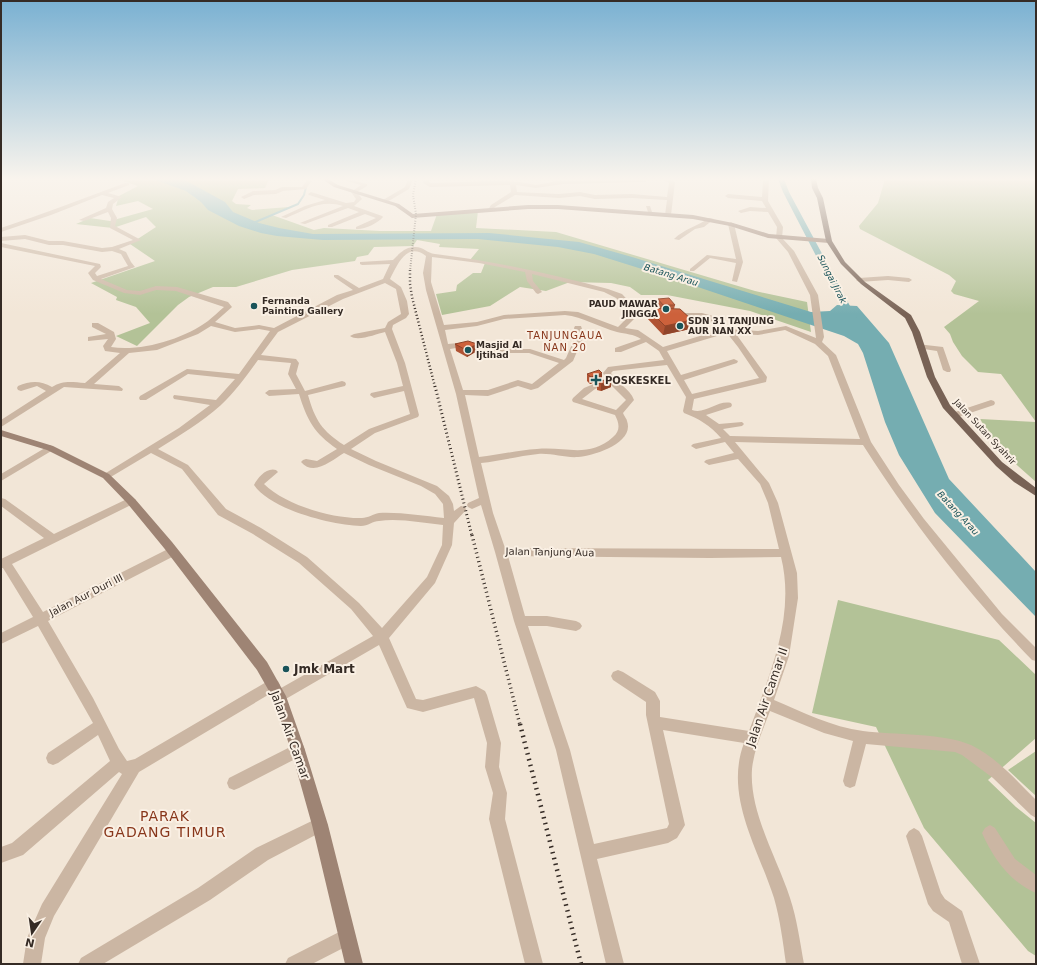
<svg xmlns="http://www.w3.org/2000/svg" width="1037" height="965" font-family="'DejaVu Sans',sans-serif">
  <rect width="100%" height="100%" fill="#f2e6d7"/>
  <path fill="#b3c297" d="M117,179H269L265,188L238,189L232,201L236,204L251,205L247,208L252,210L289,207L272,215L314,230L324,228L380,231H431L437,214L478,211L476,228L556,232L755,291L807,302L811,332L750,311L667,295H641L630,287L611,283L570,282L546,291L520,287L490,306L442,315L436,294L456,291L457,285L473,273H481L485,263L470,260L479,249L439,247L440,244L417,240L413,246L374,247L368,255L357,257L355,261L292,270L236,287H213L189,297L178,305L137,346L116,336L150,323L136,307L116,300L117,297L91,283L155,261L130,244L156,227L146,217L113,228L76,224L90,218L110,221L153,209L138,201L116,206L119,196L138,186Z
    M885,179H1036V422L1001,374L978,372L962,356L953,342L950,334L944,327L979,301L954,294L951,291L956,281L949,275L860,229L859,226L878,203Z
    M980,419L1036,422V482L999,449Z
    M838,600L999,640L1036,675V738L988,780L1016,807L1036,823V956L1028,951L924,828L876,727L812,713Z
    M1036,751V796L1008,770Z"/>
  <path fill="#75adb1" d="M153,179H183L225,202L233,212L259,223L279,228L313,234L489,233L579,242L632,257L811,312L830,311L837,305L857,306L889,343L949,479L1036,572V617L935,513L899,455L885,422L863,353L858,344L844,336L674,279L594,254L558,247L478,239L323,240L277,236L261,233L239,226L208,210L201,202L186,191Z"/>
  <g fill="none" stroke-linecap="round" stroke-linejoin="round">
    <path stroke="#75adb1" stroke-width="2" d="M253,223L298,204L304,195L306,187"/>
    <path fill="#75adb1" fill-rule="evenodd" d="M778,179H784L789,192L850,306L857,316L856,318H850L842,306L783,192Z"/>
    <path fill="#cbb6a3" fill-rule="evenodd" d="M308,179H313L306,189L283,191L276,194L254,195L244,199L241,197L253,191L275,190L282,187H302Z
      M347,179L367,184V186L357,192L362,199L354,206L382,216L383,217C378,223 364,230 356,229V227L376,218L365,214L332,227H328V225L359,212L348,208L305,224L300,223L343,206C322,199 305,210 286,218L281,217L305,206L325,200L309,195L308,194L311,192L346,203L354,202L356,199L351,192L361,185L347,181Z
      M408,179H413L409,189L387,202H383V200L405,187Z
      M425,179H429V182L431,183L496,181L520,182L536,185L557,181H585L587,179H591V181L644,179L646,180V182L563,184L536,188L516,185L517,192L559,194L580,192L595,195L632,194L667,197L669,183L662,179H668L675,182L671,215L668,217L665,215L667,200L632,198L595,199L580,196L559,198L515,195L495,207L491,212L488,210L491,205L511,192L510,185L430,187L423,183Z
      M763,179H769L768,201L783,227L782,238L794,251L818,295L824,337L822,342L836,355L871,442L899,485L924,519L1002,614L1036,648V661L1032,660C968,594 912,522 863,445L735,442L769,483L778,503L797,573L798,598L789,656L774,700C802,712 832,727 863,731C894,735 943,733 971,745C996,757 1016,780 1036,800V818L1031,815L993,778L962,755L955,752L866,744L855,786L850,788L845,786L843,781L853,741L824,733L770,711C763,730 754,749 752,769C749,812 777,858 790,898C797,919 800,942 804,964H786C783,942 780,919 774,898C758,848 724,796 744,743L663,730L685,825L677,838L668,843L597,859L624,964H606L556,750L514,621L495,552L481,505L472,509L468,507L467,505L468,503L479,498L456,394L426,290L423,273L426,256C407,241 397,265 390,279L401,287L407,301L409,314L406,318L393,325L392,329L405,363L419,415L418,417L375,433L351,449L376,461L437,486L449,496L453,504L454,511L461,506L465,507L466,510L454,523L452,545L435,583L389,638L416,699L423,700L476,686L485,691L487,695L501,743L499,767L507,793L505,819L543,964H525L489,819L493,793L485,767L487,743L474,698L423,712L407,708L379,645L284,700L279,702L274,700L272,696L274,692L373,636L351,609L299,563L253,534L218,515L182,469L151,453L109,478L106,479L101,476L179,428L210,405L174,399L173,397L174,395L216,400L235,379L188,374L146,400H140L139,398L140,396L187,369L239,374L270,331L259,329L235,332L211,326L198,334L157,350L129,353L94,384L119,386L123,389L122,391L64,387L1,427V420L46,391L37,386L21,391L18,390L17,388L18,386C30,381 40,380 52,387C63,380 72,382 85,383L120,353L105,351L103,346L108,339L88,341V337L106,334L92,327V323H98L114,332L116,339L111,347C140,352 184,339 208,321C213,317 218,312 224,307L176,291L156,290L140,295L124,293L93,280L88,273L95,266L1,247V243L100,264L101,267L95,273L97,276L128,266L121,254L112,251L102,252L63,245H49L25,239L1,241V237L25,235L49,241H63L102,248L112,247L133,240L110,228L111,218L108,212L84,221L79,220L106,208L108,202L114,198L102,195L51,215L1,232V228C43,214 84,198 125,183H129V185L108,193L122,197L113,204L112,209L117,218L115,226L141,240L119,249L126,252L131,262L135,267L101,279L127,290L140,291L156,286L177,287L228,302L232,307L215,322L235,328L259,325L274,328L337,295L353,290L334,277V275H338L359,288L383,279L390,264L362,265L360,264V262L393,260C399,254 404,248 413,247C424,246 426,253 435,254C494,261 551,274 608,289L622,294L638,311L659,313H702L713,316L728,329L758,331L786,326L816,338L810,295L788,252L776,238L777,227L768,212L750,211L741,213L738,211L750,207L766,208L762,201L728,198L725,196L728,194L762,197ZM432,257L479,263L525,272L527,281L536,293L538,294L542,292L533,281L532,274L604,292L616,298L632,313L618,327L578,312L565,311L504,315L477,322L444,325L431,282ZM385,283L396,289L401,314L388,322L385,328L354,334L350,336C358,342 376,334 385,332L397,363L403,386L371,393L370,395L374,398L404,391L410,414L369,429L344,445C322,431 315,420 308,395L345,386L346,384L345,382L342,381L305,391L296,374L299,363L296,359L261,355L278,332L343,299ZM565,315C583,317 599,327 617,332C626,334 633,334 641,339L615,348V352H621L646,342L659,351L664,360L608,367L603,373L606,379L584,388L573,398L572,400L573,402L615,415C619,423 621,430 613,437C589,459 565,446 537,449C518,450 499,455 479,457L465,395L488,396L518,386L531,390L538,388L573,361L584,335L581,326H575L574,328L576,335L566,358L564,360L530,349H490L478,343L468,342L448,344L445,330L477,326L504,319ZM638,315L659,317H701L707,320L720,330L663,347L638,330L625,328ZM785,330L815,344L828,356L860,439L730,436L723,429L742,426L744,424L742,422L719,424L706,415L731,407L732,405L731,403C717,400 705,415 692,410L694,399L766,382L767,377L736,334L758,335ZM727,333L738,347L759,378L692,394L684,380L737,363L738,361L734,359L681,375L667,351ZM468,346L489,353H529L559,363L532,384L518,380L488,390H463L450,349ZM258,360L291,363L288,374L296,389L269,390L265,393L269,396L299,394C307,420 314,433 337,449L317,461L306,459L303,460L301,462C314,477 332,460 344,453L369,465L421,486L435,494L443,504L444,518C423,516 401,512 379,513C373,514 368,518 362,518C333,519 285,505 264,484L278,472L276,470C267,467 258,477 254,485C271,510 332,525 361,526C368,526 373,521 379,521C399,518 423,523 443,525L442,545L427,577L382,628L359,603L307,557L261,528L226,509L188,465L158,449C179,436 202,422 221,405C235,392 247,375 258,360ZM667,365L686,397L683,411L684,413C699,419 710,425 721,438L693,444L691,446L696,449L725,442L734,453L706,460L704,462L709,465L738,459L760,484L768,503L779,549L505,548L493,513L481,463C500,461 519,456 538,454C552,453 565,458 578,457C593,456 635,443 627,421C627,419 624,416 623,413L634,400C630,389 617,383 611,373L613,371ZM609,383L626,400L616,410L582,399L595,389ZM508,556L710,558L781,557C796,617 769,676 749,731L660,717V701L655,692L623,672L618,670L613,672L611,676L613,680L646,702V715L669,824L667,828L594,844L570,750L528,626H547L576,631L580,629L582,626L580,623L576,621L547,616H525Z
      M646,206H650L653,215H649Z
      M709,218L714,219L704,227L695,229L679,240L674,239C684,229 698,226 709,218Z
      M731,222L734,224L743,262L737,282L732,281L736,263L710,258L694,271H690V269L707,255L736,259L728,224Z
      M888,276L909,278L912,280L909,282L888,280L859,282L856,280L859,278Z
      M917,344L943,347L951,370L950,372H947L943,370L937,351L917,348Z
      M991,400L994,401L995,403L994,405L955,418L951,415L952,413Z
      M50,445L55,448L53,450L1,481V474Z
      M1,498L5,499L54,534L127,499H135L136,501L135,503L12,564L43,612L168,549H176L178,552L176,555L48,621L93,698L119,749L127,761L135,759L268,681L273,679L278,681L280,685L278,689L139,772L54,916L45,938L41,964H23L27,938L42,904L122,774L119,772L23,855L1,863V847L12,843L110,761L98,735L58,763L53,765L48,763L46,758L48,753L93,723L38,626L1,644V633L33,617L3,568H1V559L44,538L1,506Z
      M298,743L303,745L305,750L303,755L239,788L234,790L229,788L227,783L229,778Z
      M320,817L325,820L328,825L325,830L268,860L210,900L103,964H78L81,958L198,888L256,848Z
      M990,825L995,828L1015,859L1036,875V893C1010,882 993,858 982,833L985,828Z
      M914,828L919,831L922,836L941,893L945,899L962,911L980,964H962L949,922L933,911L928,904L906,836L909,831Z
      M347,928L353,931L356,937L353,943L312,964H285L288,958Z"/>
    <path fill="#9e8474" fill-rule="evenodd" d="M322,179H328L338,185L399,204L413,214L528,205H558L693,215L733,223L769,234L829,239L832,241L829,243L768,238L730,226L693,219L558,209H528L412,218L395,206L334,187Z
      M1,430L53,446L109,474L135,499L172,542L267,662L286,696L305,750L328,825L363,964H345L312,825L291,750L273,698L257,670L164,548L127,503L103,478L47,450L1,436Z"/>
    <path fill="#786255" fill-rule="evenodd" d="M811,179H816L818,188L823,198L832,241L845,262L865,282L911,315L920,332L935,377L950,405L1002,462L1036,488V496L1014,482L996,466L943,408L927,377L912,332L905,318L861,284L841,264L826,241L817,198L812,188Z"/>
    <path stroke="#352b25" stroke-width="2" stroke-dasharray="0.5 2" stroke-linecap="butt" d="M410,271L416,214L413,195L416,179"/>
    <path stroke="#352b25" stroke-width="2.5" stroke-dasharray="1 2.5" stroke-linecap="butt" d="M410,270V284L412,297L435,387"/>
    <path stroke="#352b25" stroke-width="3" stroke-dasharray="1 3" stroke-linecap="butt" d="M435,386L472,536"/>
    <path stroke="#352b25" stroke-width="3.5" stroke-dasharray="1 3.5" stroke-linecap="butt" d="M472,535L520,725"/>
    <path stroke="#352b25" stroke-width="4.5" stroke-dasharray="1.5 4.5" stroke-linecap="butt" d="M520,724L581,964"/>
  </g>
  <path fill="#b05333" d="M658,299L675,305L674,309L690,329L663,335L646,317L647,308H660L657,305Z
    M455,344L477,351L467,357L456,351Z
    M587,374L602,379L590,384L587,381Z
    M611,381V387L601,391L597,390V383Z"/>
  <path fill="#904429" d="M692,320L690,329L663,335L665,326Z
    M477,344V351L467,357L466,350Z
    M602,373V379L590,384L591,377Z
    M611,381V387L601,391V384Z"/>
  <path fill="#cd613b" stroke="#904429" d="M669,298L675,305H663L658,299Z
    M647,308L680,309L692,320L665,326Z
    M468,341L477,344L466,350L455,344Z
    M599,370L602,373L591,377L587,374Z
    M609,378L611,381L601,384L597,383Z"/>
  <linearGradient id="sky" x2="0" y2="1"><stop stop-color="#7ab1d2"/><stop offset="0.57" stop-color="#f9f4ed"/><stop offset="1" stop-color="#f9f4ed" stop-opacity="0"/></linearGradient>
  <rect width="1037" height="314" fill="url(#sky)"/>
  <g fill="#195359" stroke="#faf0e4" stroke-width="1.5">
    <circle cx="254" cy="306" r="4"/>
    <circle cx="666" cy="309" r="4"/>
    <circle cx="680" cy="326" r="4"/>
    <circle cx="468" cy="350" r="4"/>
    <path d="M594 374h4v4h4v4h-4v4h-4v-4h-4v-4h4z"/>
    <circle cx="286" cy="669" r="4"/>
  </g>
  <g text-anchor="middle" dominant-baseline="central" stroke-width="4" stroke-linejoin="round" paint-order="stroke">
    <g font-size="9" font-style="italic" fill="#195359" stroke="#faf0e4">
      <text transform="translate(671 275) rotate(17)">Batang Arau</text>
      <text transform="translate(832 279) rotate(63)">Sungai Jirak</text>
      <text transform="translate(958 513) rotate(47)">Batang Arau</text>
    </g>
    <g font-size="9" font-weight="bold" fill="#352b25" stroke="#faf0e4" text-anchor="start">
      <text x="262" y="301">Fernanda<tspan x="262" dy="10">Painting Gallery</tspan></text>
      <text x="658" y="304" text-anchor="end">PAUD MAWAR<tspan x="658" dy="10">JINGGA</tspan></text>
      <text x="688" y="321">SDN 31 TANJUNG<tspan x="688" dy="10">AUR NAN XX</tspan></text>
      <text x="476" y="345">Masjid Al<tspan x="476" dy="10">Ijtihad</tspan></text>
    </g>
    <g font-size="9" fill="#352b25" stroke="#faf0e4">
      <text transform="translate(985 432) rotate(47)">Jalan Sutan Syahrir</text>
    </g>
    <g font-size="10" letter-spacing="1" fill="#88361a" stroke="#faf0e4">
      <text x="565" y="335">TANJUNGAUA<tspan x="565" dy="12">NAN 20</tspan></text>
    </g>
    <g font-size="10" font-weight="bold" fill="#352b25" stroke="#faf0e4" text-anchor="start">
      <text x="605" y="380">POSKESKEL</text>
    </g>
    <g font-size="10" fill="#352b25" stroke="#faf0e4">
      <text transform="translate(550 552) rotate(1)">Jalan Tanjung Aua</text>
      <text transform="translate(86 595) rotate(-27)">Jalan Aur Duri III</text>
    </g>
    <g font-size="12" font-weight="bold" fill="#352b25" stroke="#faf0e4" text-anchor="start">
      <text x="294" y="669">Jmk Mart</text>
    </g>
    <g font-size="12" fill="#352b25" stroke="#faf0e4">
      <text transform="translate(767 697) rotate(-71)">Jalan Air Camar II</text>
      <text transform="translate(290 735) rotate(70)">Jalan Air Camar</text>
    </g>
    <g font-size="14" letter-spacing="1" fill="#88361a" stroke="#faf0e4">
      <text x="165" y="816">PARAK<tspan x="165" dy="16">GADANG TIMUR</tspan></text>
    </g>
  </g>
  <rect width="1037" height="965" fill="none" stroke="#352b25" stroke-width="4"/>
  <g transform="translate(32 933) rotate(193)" stroke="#faf0e4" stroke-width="3" paint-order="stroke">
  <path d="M0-3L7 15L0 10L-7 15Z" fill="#352b25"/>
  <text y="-6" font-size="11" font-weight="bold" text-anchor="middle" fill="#352b25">N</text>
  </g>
</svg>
